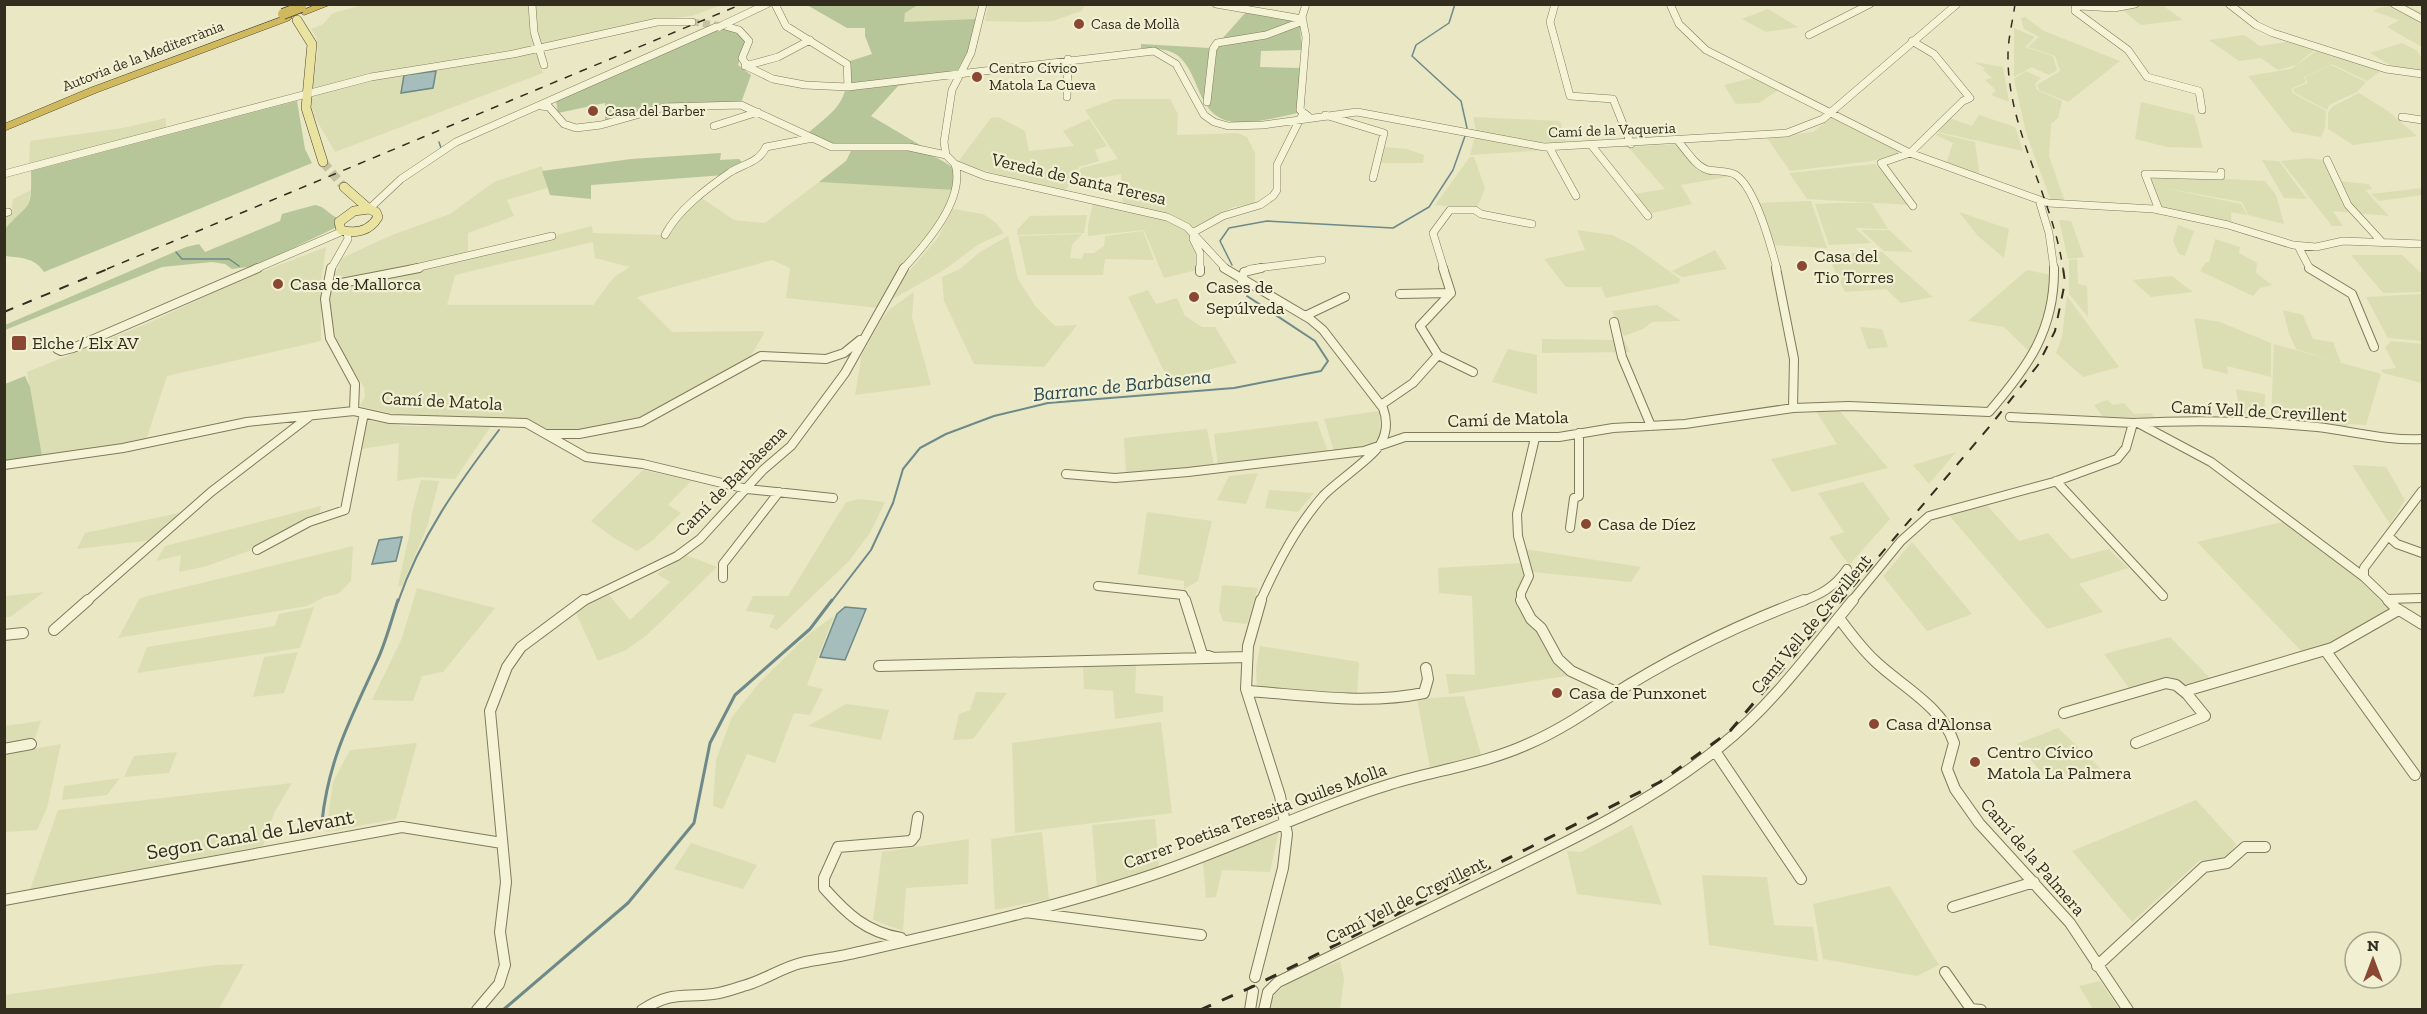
<svg xmlns="http://www.w3.org/2000/svg" width="2427" height="1014" font-family="'Zilla Slab',serif">
  <rect width="100%" height="100%" fill="#e9e7c4"/>
  <path fill="#dbdeb2" fill-rule="evenodd" d="M2402,4L2422,12V47L2387,27L2399,20L2373,11L2378,8Z
    M363,5H530L534,46L381,71L312,89L318,50L316,36L311,29L322,25L333,13Z
    M535,5H721L692,16L655,20L538,45Z
    M918,5H980L976,19L973,21L903,22L905,13Z
    M988,5V4L1085,5L1081,11L1053,21L1023,22L985,21Z
    M2141,5H2162L2183,20L2141,25L2121,9Z
    M1768,9L1798,27L1766,32L1742,19Z
    M2025,17L2044,31L2120,61L2068,102L2039,90L2037,85L2060,71L2055,56L2028,47L2039,37L2024,29L2021,18Z
    M2014,28L2035,37L2025,47L2053,56L2057,70L2049,75L2032,67L2014,77Z
    M2244,35L2260,46L2292,41L2317,48L2296,65L2278,70L2261,58L2239,61L2209,40Z
    M2402,43L2416,50L2422,58V72L2392,66L2370,53Z
    M2319,49L2382,70L2367,81L2332,64L2304,77L2306,82L2291,89L2294,94L2326,111L2325,128L2321,137L2292,132L2248,76L2291,69Z
    M532,52L536,53L543,73L335,152L313,114L315,112H311L309,95L372,78Z
    M1974,62L2003,67L2009,102L1991,95L1996,90L1985,80L1992,78L1983,70L1985,68Z
    M2331,65L2366,82L2357,92L2329,105L2327,110L2295,93L2293,89L2308,83L2305,77Z
    M2026,71L2041,78L2035,84L2037,90L2062,101L2058,118L2051,124L2049,156L2065,202L2051,201L2026,133L2014,79Z
    M1756,77L1780,89L1759,103L1736,104L1724,85Z
    M2359,93L2388,111L2417,136L2353,145L2328,129V113L2332,107Z
    M1115,99H1170L1178,114L1177,135L1237,133L1247,137L1255,153V204L1233,207L1194,227L1172,215L1123,204L1121,174L1073,183L1081,168L1118,159L1085,110Z
    M2141,102L2194,115L2203,148L2167,147L2135,139Z
    M1834,115L1903,152L1872,161L1790,171L1767,138L1813,132Z
    M1979,115L2015,127L2023,151L1938,132L1950,118L1972,126Z
    M998,117L1025,131L1029,151L1074,146L1063,131L1089,119L1107,146L1095,150L1099,161L1079,167L1065,191L1018,181L958,162L991,118Z
    M1473,117L1560,121L1567,143L1535,142L1476,131Z
    M166,118V128L29,165L30,141L123,128Z
    M1938,133L1975,142L1980,177L1946,164L1953,143L1936,135Z
    M1475,136L1548,150L1470,155Z
    M1678,144L1710,173L1732,176L1681,185L1692,204L1648,214L1633,194L1665,189L1628,147Z
    M1383,147L1407,149L1424,155L1423,163H1379Z
    M1470,157H1474L1485,188L1477,208L1435,205Z
    M2309,158L2323,160L2338,181L2368,184L2373,189L2365,190L2389,216L2333,211L2343,226H2332L2281,161Z
    M2262,160L2279,161L2307,199L2284,198Z
    M1875,164L1911,205L1807,199L1789,173Z
    M542,166L547,188L507,200L514,216L468,233V253L471,257L592,226L593,233L661,235L663,228L699,196L734,220L765,223L819,182L954,190L929,236L894,276L879,308L786,298L790,268L772,260L637,297L672,332L763,331L764,334L750,357L655,413L629,422L567,432L549,430L528,420L404,416L362,407L360,405L365,397L364,387L338,347L330,310L331,285L342,258L392,235L450,214L494,182ZM593,242L595,258L630,267L614,277L593,305H447L455,275Z
    M2148,175L2265,181L2276,195L2284,224L2248,215L2242,202L2164,188L2241,204L2247,215L2231,212L2232,225L2163,209Z
    M2422,188V195L2379,201L2371,194Z
    M31,190L27,210L5,229V215L11,214L13,199Z
    M1811,201L1827,248L1772,245L1756,203Z
    M1093,203L1161,218L1177,225L1189,233L1196,253L1197,270L1164,278L1144,230L1088,236V226Z
    M1839,203H1872L1888,229L1855,228L1871,243L1829,245L1815,204Z
    M953,209L983,214L995,222L1004,233L979,244L944,270L891,300L896,286L937,239Z
    M1959,212L2009,229L2004,258L1978,236Z
    M1087,215L1084,233L1017,235V230L1030,216Z
    M2059,220L2071,221L2084,257L2068,259Z
    M2178,225L2194,231L2185,256L2179,254L2173,241Z
    M1577,230L1612,235L1634,246L1680,279L1679,283L1606,298L1601,287H1566L1544,259L1585,250Z
    M1861,230H1889L1913,252L1884,251Z
    M1143,231L1154,260L1105,259L1103,275H1027L1018,236L1082,234L1072,245L1070,258L1082,259L1084,253H1094L1104,246L1105,236Z
    M1008,236L1018,279L1035,306L1055,326L1077,325L1044,367L974,364L944,301L942,277L960,269L980,252Z
    M2215,239L2240,247L2239,253L2257,263L2256,273L2272,285L2260,288L2253,296L2200,271L2206,262H2209Z
    M326,247L321,282V341L167,376L145,443L42,456L27,372L151,322L238,281Z
    M1715,250L1727,269L1682,277L1672,271Z
    M1882,252L1933,297L1901,303L1886,289L1845,292L1827,254Z
    M2351,255H2402L2422,274V292L2383,293Z
    M2077,259L2078,284L2087,286L2088,317L2069,294V260Z
    M2027,270L2051,275L2053,290L2032,354L2004,327L1968,321Z
    M2172,276L2193,292L2151,297L2132,280Z
    M1148,290L1156,304L1177,298L1185,316L1202,327H1215L1237,363L1168,379L1128,297Z
    M914,292L912,317L931,385L855,395L862,354L882,319L889,310Z
    M2422,294V341L2388,338L2366,297Z
    M2067,296L2119,367L2083,377L2056,353L2062,337Z
    M1657,305L1681,321L1652,322L1643,329L1624,336L1612,311Z
    M2283,310L2303,315L2313,339L2333,342L2341,363L2296,349L2289,334Z
    M2194,318L2220,322L2271,343V377L2227,366L2228,374L2203,368Z
    M1860,327L1882,329L1888,347L1868,349Z
    M1619,330L1630,352L1542,353V339L1619,340Z
    M2391,341L2422,344V383L2383,373L2381,370L2396,368L2385,347Z
    M2274,344L2381,374L2366,425L2348,424L2347,427L2271,422Z
    M1508,349L1537,355V394L1492,382Z
    M2236,389L2265,394L2264,423L2241,421Z
    M2107,400L2113,405L2124,403L2134,414L2151,413L2156,419L2104,418L2094,405Z
    M1839,410L1888,468L1792,492L1771,459L1837,444L1816,411Z
    M1379,411L1380,436L1369,447L1334,451L1324,419Z
    M367,420L404,426H491L455,479L421,477L397,481L399,443L362,449Z
    M1317,421L1328,452L1218,465L1214,434Z
    M1207,429L1214,465L1126,474L1124,438Z
    M1956,452L1929,484L1913,465Z
    M2352,465L2386,467L2405,500L2390,524Z
    M643,470L691,481L668,505L681,513L653,540L637,551L614,538L591,521Z
    M1258,473L1246,504L1217,500L1229,476Z
    M421,480L439,481L427,527L402,586H398L410,531L412,512Z
    M1863,482L1890,519L1849,565L1829,537L1844,532L1818,493Z
    M1269,490L1314,493L1298,512L1265,508Z
    M859,499L885,502L870,533L849,561L777,630L769,627L775,615L746,611L753,596H788L846,502Z
    M1986,504L2019,541L2048,533L2071,559L2109,549L2128,568L2079,584L2103,612L2047,629L1948,514Z
    M321,506L319,516L254,549L207,566L179,572L181,555L156,561L165,546Z
    M184,512L153,540L77,549L85,533Z
    M1147,512L1212,521L1198,581L1184,589V581L1138,574Z
    M2287,521L2351,571L2391,610L2331,645L2303,653L2197,542Z
    M1912,542L1972,614L1927,631L1883,576Z
    M353,546L351,581L338,594L324,597L307,606L118,638L140,598Z
    M1524,549L1641,567L1631,582L1533,572Z
    M686,555L717,567L647,635L626,650L598,661L575,611L609,595L630,620L670,582L657,574Z
    M1522,563L1526,583L1517,593V606L1539,631L1551,655L1573,675L1449,694L1446,674L1475,675L1472,596L1439,593L1438,568Z
    M1222,585L1258,588L1247,624L1223,621L1219,611Z
    M417,588L495,608L443,672L422,676L413,701L372,700L402,638Z
    M44,592L10,617H5V596Z
    M314,607L300,648L137,673L147,647L275,626L279,614Z
    M834,616L807,685L823,689L810,715L794,713L775,763L747,754L723,809L713,806L716,760L732,717L759,683L810,633Z
    M2170,637L2210,678L2183,685L2163,678L2129,688L2104,654Z
    M1260,646L1359,662L1357,694L1257,689L1256,668Z
    M298,652L284,693L253,697L264,657Z
    M1136,665L1135,693L1163,696V712L1115,719L1113,691L1084,689L1083,667Z
    M976,692L1007,693L973,739L953,740L959,714L970,710Z
    M1464,696L1482,758L1430,768L1417,699Z
    M846,704L889,710L881,740L808,726Z
    M41,721L34,741L5,746V726Z
    M1161,722L1172,813L1015,833L1012,743Z
    M2058,728L2102,770L2072,780L2060,769L2043,774L2017,744Z
    M417,743L396,819L326,832L333,782L350,750Z
    M61,744L47,808L37,830L5,832V754Z
    M177,752L169,773L124,777L134,756Z
    M120,778L107,795L62,800L64,786Z
    M292,783L275,811L263,846L30,890L58,810Z
    M2196,800L2236,844L2228,855L2215,863L2200,860L2132,922L2072,851Z
    M1155,819L1159,868L1097,888L1092,825Z
    M1632,825L1662,905L1577,894L1567,851L1581,852Z
    M1279,830L1270,872L1222,870L1216,897L1206,898L1203,861Z
    M1042,832L1049,899L995,910L991,839Z
    M969,839L968,884L906,888L903,931L873,920L882,852Z
    M691,843L757,865L743,889L674,869Z
    M1702,875L1767,877L1774,925L1813,927L1818,961L1709,945Z
    M1890,886L1939,965L1917,976L1823,959L1813,904Z
    M1340,961L1344,979L1340,1009L1270,1010L1271,997L1291,981Z
    M244,964L219,1009H5V995L214,965Z
    M2100,981L2119,1009H2093L2079,986Z"/>
  <path fill="#b6c699" d="M807,5H918L905,13L904,22L976,19L969,49L954,76L898,86L871,116L920,145H834L808,133C840,106 846,104 850,61L872,54L865,36V28H847Z
    M1247,11L1299,16L1302,50L1261,51L1260,67L1300,68L1298,113C1278,117 1254,124 1234,122C1195,117 1202,74 1177,55C1167,48 1153,49 1141,48V44L1209,48L1221,40Z
    M720,27L741,34L745,42L738,65L751,75L741,103L684,106L605,122V103L558,113L556,101Z
    M297,101L305,149L312,163L44,272C34,257 21,258 5,256V229C29,201 32,214 31,171Z
    M905,148C924,153 939,156 954,169V190L819,182L846,161L852,149Z
    M721,153L720,160L739,159L743,163L725,175L591,185V199L550,195L542,171L631,159Z
    M315,205C327,207 329,216 340,219L337,227L255,266L232,269L225,264L212,262L162,267L5,330V325L186,247L199,244L205,252L280,221L282,214Z
    M25,376L30,387L42,456L5,463V384Z"/>
  <path fill="#a5bdbb" stroke="#6d8989" stroke-width="1.5" d="M436,71L433,88L401,93L404,75Z
    M402,537L396,561L372,564L379,540Z
    M845,607L866,609L845,660L820,657L837,614Z"/>
  <g fill="none" stroke-linecap="round" stroke-linejoin="round">
    <path stroke="#6d8989" stroke-width="1.5" d="M1455,4L1449,23L1416,45L1412,56L1461,101L1467,128
      M439,142L441,148
      M176,252L182,259H229L239,266
      M1232,265L1220,241L1229,228L1267,221L1393,228L1429,207L1453,170L1465,136"/>
    <path stroke="#6d8989" stroke-width="2" d="M398,602C420,537 458,484 499,430
      M831,602L871,550L893,503L903,469L920,448L946,434L994,416L1048,403L1234,388L1321,371L1328,361L1315,341L1247,296"/>
    <path stroke="#6d8989" stroke-width="3" d="M322,821C329,758 351,718 377,661C386,642 391,621 398,600
      M503,1010L628,903L694,823L710,743L735,695L810,629L832,600"/>
    <path stroke="#c5c2a3" stroke-width="7" stroke-dasharray="7 4" stroke-linecap="butt" d="M692,22L723,26"/>
    <path stroke="#c5c2a3" stroke-width="9" stroke-dasharray="9 4.5" stroke-linecap="butt" d="M323,162L344,187"/>
    <g stroke="#82795c" stroke-width="8">
      <path id="minor-far2" d="M532,4L534,32L544,65
        M775,4L786,26L847,64L848,87
        M983,4L971,53L952,90L944,142L946,155L955,164L985,176L1167,217L1187,227L1226,269
        M1216,4L1302,19
        M1306,4L1302,17L1306,37L1300,110L1308,116
        M1555,4L1550,22L1570,96L1613,99L1631,144
        M1670,4L1679,24L1706,50L1910,153L2048,203L2154,209L2228,225L2293,245L2316,247L2343,241L2422,244
        M2135,4L2114,8L2080,6L2075,8V11L2128,50L2147,77L2199,91L2202,110
        M2229,4L2256,25L2273,33L2386,69L2422,74
        M2394,4L2422,19
        M725,24L767,4
        M725,26L739,30L749,41L742,58L748,67L773,79L805,85L848,87L1154,51L1176,64L1204,115L1214,122L1228,126L1263,125L1357,112L1544,147L1787,133L1823,119L1957,4
        M1809,35L1870,4
        M1912,41L1934,54L1970,98L1963,101L1910,153L1881,163L1913,206
        M745,66L778,57L810,40
        M1067,97L1068,59
        M1207,102L1213,49L1217,43L1266,35L1303,21
        M541,106L549,107L564,124L576,128L601,125L665,107L741,105L832,147H909L946,155
        M1325,115L1384,133L1373,178
        M2402,117L2422,120
        M714,126L758,112
        M1678,141C1687,151 1695,166 1708,170C1717,172 1728,170 1736,175C1756,189 1771,246 1777,269
        M1592,146L1648,216
        M1549,147L1576,196
        M2327,160L2348,205L2382,242
        M4,174L371,77L513,54L657,22H692
        M2039,200L2049,233L2054,269
        M369,209L401,179L456,142L716,27
        M2159,210L2145,174L2221,176V172
        M4,213L8,212
        M665,235C678,210 706,189 729,173C742,164 759,163 766,147L813,138
        M2298,246L2310,269
        M255,269L343,231
        M331,269L348,239L347,232
        M411,269L552,236
        M903,269C926,244 966,199 955,164
        M1200,269V253L1193,239L1194,232L1223,216L1260,205L1273,196L1277,190V165L1301,117
        M1250,269L1322,260
        M1444,269L1433,233L1450,210H1475L1481,214L1532,224"/>
    </g>
    <g stroke="#82795c" stroke-width="10">
      <path id="minor-far1" d="M331,268L325,299L330,338L355,384L354,411
        M1200,268V272
        M1224,268L1310,319L1323,330L1383,408C1387,419 1387,432 1381,443C1374,457 1336,482 1323,496C1296,527 1277,564 1260,602
        M1776,268L1794,359L1793,408
        M2309,268L2352,294L2374,347
        M1242,281L1244,272L1261,268
        M326,286L419,268
        M1400,294L1451,293
        M1305,316L1345,297
        M1614,322L1622,357L1651,426
        M57,349L61,351L73,348L258,268
        M1438,355L1473,372
        M1381,405L1413,383L1438,355L1420,326L1451,293L1443,268
        M2010,417L2133,423
        M2138,423L2211,462L2364,577
        M547,434H579L641,422L761,356L826,359L844,353L860,340
        M4,465L123,448L247,422L354,411L390,419L526,423L586,457L643,464L747,489L833,498
        M1066,474L1115,478L1188,472L1364,451L1405,437H1559L1613,428L1685,424L1793,408L1849,406L1989,412C2028,367 2055,330 2054,268
        M2056,481L2163,596
        M1570,528L1574,498L1579,496V433
        M2388,536L2397,544L2422,553
        M257,550L309,522L345,510L364,413
        M723,578V564L779,492
        M1098,586L1183,595L1185,602
        M2387,599L2422,598
        M86,602L211,492L310,416
        M582,602L677,556L700,539L763,470L791,446L845,373L904,268
        M1521,602V593L1529,576L1518,536L1517,514L1535,438
        M1800,602C1820,595 1835,587 1847,569
        M1851,602L1901,541L1929,516L2054,482L2117,459L2126,448L2133,423C2194,420 2256,421 2317,427C2352,431 2387,441 2422,439
        M2390,602L2364,577V568L2422,491"/>
    </g>
    <g stroke="#82795c" stroke-width="12">
      <path id="minor" d="M1185,600L1202,654L1211,657
        M1521,600L1531,619L1541,628L1558,659L1571,671L1618,693
        M2396,608L2422,624
        M1839,618C1850,633 1861,648 1875,661C1901,686 1942,706 1954,743L1947,769L1955,789L1979,823L2070,923L2128,1010
        M54,630L88,600
        M4,635L23,633
        M2325,650L2415,775
        M879,666L1247,657
        M1247,691C1306,695 1366,705 1424,693L1428,679L1426,668
        M2064,713L2166,683L2176,685L2187,694
        M2136,743L2205,716L2187,694L2189,690L2332,648L2395,612L2396,608L2388,600
        M4,749L31,744
        M1715,751L1801,879
        M4,900L402,827L502,843
        M1953,907L2034,882
        M1025,912L1201,935
        M901,938C866,932 847,914 824,888V878L838,847L911,841L915,836L918,817
        M2097,966L2204,867L2227,863L2245,847H2265
        M1945,972L1971,1009L1981,1010
        M1255,977L1283,868L1287,834L1280,796L1246,689L1248,646L1261,600
        M477,1010L499,984L505,965L500,932L506,882L490,711L507,667L521,647L584,600
        M642,1010C672,991 681,998 713,994C723,993 734,989 743,986C763,981 781,968 801,963C817,959 834,958 850,954C951,931 1054,908 1152,875C1233,848 1309,809 1391,784C1437,770 1484,764 1528,744C1558,731 1582,715 1609,697C1669,659 1737,625 1804,600
        M1250,1010L1253,991
        M1264,1010L1268,992L1278,982C1350,947 1422,912 1495,877C1574,839 1653,801 1722,745C1772,705 1812,650 1853,600"/>
    </g>
    <g stroke="#504630" stroke-width="10">
      <path id="major" d="M297,20L312,44L306,108L323,162
        M344,187L369,209
        M369,209L376,212L378,217C370,231 356,234 341,230L339,222L354,211Z"/>
    </g>
    <g stroke="#504630" stroke-width="1">
      <path id="highway" d="M317,4H332L304,15L299,12Z
        M287,15L292,18L290,20L98,92L4,131V124L90,88Z"/>
    </g>
    <use href="#minor-far2" stroke="#f5f3d6" stroke-width="7"/>
    <use href="#minor-far1" stroke="#f5f3d6" stroke-width="8"/>
    <use href="#minor" stroke="#f5f3d6" stroke-width="10"/>
    <use href="#major" stroke="#e9e39f" stroke-width="9"/>
    <use href="#highway" fill="#d0b85d" fill-rule="evenodd"/>
    <path stroke="#332d1f" stroke-width="1.5" stroke-dasharray="8 8" stroke-linecap="butt" d="M2015,4C2013,20 2008,38 2008,55C2007,129 2053,197 2063,269
      M107,269L742,4"/>
    <path stroke="#332d1f" stroke-width="2" stroke-dasharray="10 10" stroke-linecap="butt" d="M4,312L110,268
      M1840,602L1990,426L2038,365L2055,331L2065,282L2063,268"/>
    <path stroke="#332d1f" stroke-width="3" stroke-dasharray="12 12" stroke-linecap="butt" d="M1200,1010L1254,986L1660,782L1730,731L1841,600"/>
    <g stroke="#82795c" stroke-width="8" stroke-linecap="butt">
      <path id="minor-bridge" d="M719,27L725,24"/>
    </g>
    <g stroke="#504630" stroke-width="12" stroke-linecap="butt">
      <path id="highway-bridge" d="M283,14L301,7"/>
    </g>
    <use href="#minor-bridge" stroke="#f5f3d6" stroke-width="7"/>
    <use href="#highway-bridge" stroke="#d0b85d" stroke-width="10"/>
  </g>
  <g fill="#8a4732" stroke="#f1f0d2" stroke-width="2">
    <circle cx="1079" cy="24" r="6"/>
    <circle cx="977" cy="77" r="6"/>
    <circle cx="593" cy="111" r="6"/>
    <circle cx="1802" cy="266" r="6"/>
    <circle cx="278" cy="284" r="6"/>
    <circle cx="1194" cy="297" r="6"/>
    <rect x="11" y="335" width="16" height="16" rx="3"/>
    <circle cx="1586" cy="524" r="6"/>
    <circle cx="1557" cy="693" r="6"/>
    <circle cx="1874" cy="724" r="6"/>
    <circle cx="1975" cy="762" r="6"/>
  </g>
  <g text-anchor="middle" dominant-baseline="central" stroke-width="4.5" stroke-linejoin="round" paint-order="stroke">
    <g font-size="15" fill="#332d1f" stroke="#f1f0d2" text-anchor="start">
      <text x="1091" y="24">Casa de Mollà</text>
      <text x="989" y="68">Centro Cívico<tspan x="989" dy="17">Matola La Cueva</tspan></text>
      <text x="605" y="111">Casa del Barber</text>
    </g>
    <g font-size="15" fill="#332d1f" stroke="#f1f0d2">
      <text transform="translate(143 56) rotate(-21)">Autovia de la Mediterrània</text>
      <text transform="translate(1612 130) rotate(-2)">Camí de la Vaqueria</text>
    </g>
    <g font-size="18" fill="#332d1f" stroke="#f1f0d2">
      <text transform="translate(1079 179) rotate(13)">Vereda de Santa Teresa</text>
      <text transform="translate(442 401) rotate(3)">Camí de Matola</text>
      <text transform="translate(2259 411) rotate(3)">Camí Vell de Crevillent</text>
      <text transform="translate(1508 419) rotate(-2)">Camí de Matola</text>
      <text transform="translate(731 481) rotate(-45)">Camí de Barbàsena</text>
      <text transform="translate(1811 624) rotate(-50)">Camí Vell de Crevillent</text>
      <text transform="translate(1255 816) rotate(-20)">Carrer Poetisa Teresita Quiles Molla</text>
      <text transform="translate(2033 857) rotate(49)">Camí de la Palmera</text>
      <text transform="translate(1406 900) rotate(-26)">Camí Vell de Crevillent</text>
    </g>
    <g font-size="18" fill="#332d1f" stroke="#f1f0d2" text-anchor="start">
      <text x="1814" y="256">Casa del<tspan x="1814" dy="21">Tio Torres</tspan></text>
      <text x="290" y="284">Casa de Mallorca</text>
      <text x="1206" y="287">Cases de<tspan x="1206" dy="21">Sepúlveda</tspan></text>
      <text x="32" y="343">Elche / Elx AV</text>
      <text x="1598" y="524">Casa de Díez</text>
      <text x="1569" y="693">Casa de Punxonet</text>
      <text x="1886" y="724">Casa d'Alonsa</text>
      <text x="1987" y="752">Centro Cívico<tspan x="1987" dy="21">Matola La Palmera</tspan></text>
    </g>
    <g font-size="20" font-style="italic" fill="#2f4b51" stroke="#f1f0d2">
      <text transform="translate(1122 385) rotate(-6)">Barranc de Barbàsena</text>
    </g>
    <g font-size="21" fill="#332d1f" stroke="#f1f0d2">
      <text transform="translate(250 834) rotate(-10)">Segon Canal de Llevant</text>
    </g>
  </g>
  <rect width="2427" height="1014" fill="none" stroke="#332d1f" stroke-width="12"/>
  <g transform="translate(2373 960)"><circle r="28" fill="#f1f0d2" stroke="#a5a28a" stroke-width="1.5"/>
  <path d="M0-4.5L10 22L0 15L-10 22Z" fill="#8a4732"/>
  <text y="-9" font-size="16" font-weight="bold" text-anchor="middle" fill="#332d1f">N</text>
  </g>
</svg>
